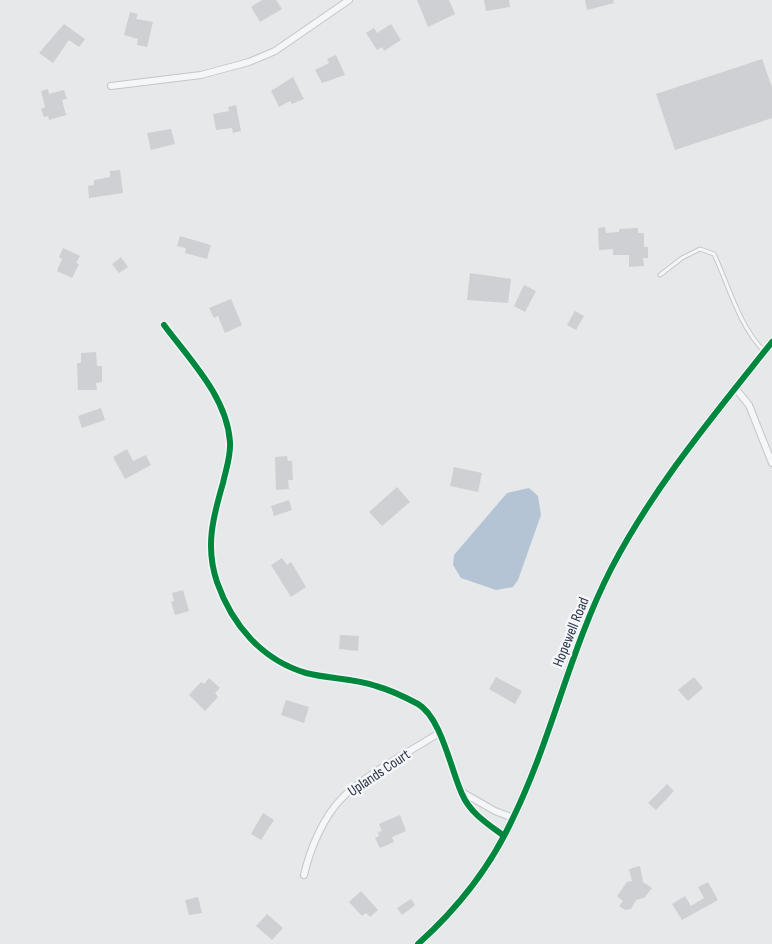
<svg xmlns="http://www.w3.org/2000/svg" width="772" height="944" font-family="'Sofia Sans Condensed',sans-serif">
  <rect width="100%" height="100%" fill="#e6e8ea"/>
  <path fill="#b4c4d5" d="M529,488L538,496L541,515L518,580L513,587L496,590L461,578L453,565L454,555L507,493Z"/>
  <path fill="#ced0d3" d="M262,0H276L282,9L260,22L251,7Z
    M417,0H449L455,14L428,27Z
    M484,0H509L510,7L486,11Z
    M585,0H613L614,3L587,10Z
    M130,12L138,14L136,19L153,22L147,47L137,45L138,39L124,35Z
    M64,24L85,39L79,47L69,40L53,63L39,53Z
    M391,24L401,40L384,51L382,47L377,50L366,33L374,28L377,33Z
    M336,55L345,75L322,83L315,70L329,63L327,59Z
    M762,59L772,87V118L675,150L656,94Z
    M293,77L304,99L292,104L290,101L279,107L271,91Z
    M48,89L49,94L64,90L67,99L62,100L66,115L49,120L48,116L44,117L41,109L45,107L41,91Z
    M236,105L241,131L233,133L232,128L216,130L213,114L229,111L228,107Z
    M171,129L175,144L151,150L147,133Z
    M120,170L123,193L89,198L88,186L94,185V180L110,177V171Z
    M605,227L606,233L619,232V229L638,228V233H644V247H648V258H643L644,266L629,267V255H613V249L599,250L598,228Z
    M180,236L211,245L207,259L185,253L186,248L177,246Z
    M63,248L80,256L76,263L79,264L72,278L57,271L62,259L59,257Z
    M121,257L128,267L119,273L112,264Z
    M470,273L511,279L508,303L467,300Z
    M524,285L536,291L525,312L514,306Z
    M231,299L242,325L225,333L218,316L214,318L209,308Z
    M575,311L584,316L576,330L567,325Z
    M96,352L97,366H102V382L96,383L97,390H78L77,363H81V353Z
    M101,408L105,420L82,428L78,416Z
    M127,449L133,461L146,455L151,465L125,479L113,457Z
    M287,456L288,461H292L293,480H288L289,489L276,490L275,457Z
    M454,467L482,473L478,492L450,486Z
    M397,487L410,502L382,526L369,512Z
    M289,500L292,510L274,516L271,506Z
    M282,558L287,565L291,562L306,587L291,597L271,565Z
    M183,590L189,611L175,615L171,602L174,601L172,593Z
    M340,635L359,636L358,651L339,649Z
    M496,677L522,691L515,704L489,689Z
    M694,677L703,688L688,701L678,690Z
    M209,678L220,688L215,693L218,697L205,711L189,695L201,682L204,684Z
    M286,700L309,707L304,723L281,715Z
    M667,784L674,791L656,810L648,803Z
    M263,813L274,820L261,840L251,834Z
    M400,815L406,831L392,837L394,842L380,848L375,838L379,836L378,832L382,831L379,824Z
    M640,866L643,882L652,888L644,898L636,900L631,909L625,910L619,906L623,901L617,896L627,882L632,881L629,869Z
    M708,882L718,900L682,920L672,904L685,896L691,906L704,898L698,887Z
    M361,891L378,910L370,917L366,913L362,916L349,902Z
    M198,897L202,913L189,915L185,900Z
    M411,899L415,905L402,915L397,908Z
    M267,914L283,928L272,940L256,926Z"/>
  <g fill="none" stroke-linecap="round" stroke-linejoin="round">
    <g stroke="#c4c6c8" stroke-width="5">
      <path id="service" d="M660,275L682,258L700,249L714,254C729,286 739,326 764,351"/>
    </g>
    <g stroke="#c4c6c8" stroke-width="8">
      <path id="minor" d="M111,86L201,75L249,62L275,51L349,0
        M164,325C190,360 227,397 230,442C231,456 226,469 223,483C213,517 205,547 217,582C232,625 262,660 306,673C329,679 354,678 376,686C390,690 405,697 418,704C441,717 451,770 462,794C470,813 488,824 504,836
        M735,388L749,405L772,463
        M460,791L495,811L513,818
        M304,875C310,849 323,817 343,797C369,772 408,753 439,733"/>
    </g>
    <g stroke="#c4c6c8" stroke-width="9">
      <path id="tertiary" d="M418,944C457,909 491,866 513,818C552,738 570,649 611,569C654,486 714,415 772,342"/>
    </g>
    <use href="#service" stroke="#f5f6f7" stroke-width="3"/>
    <use href="#minor" stroke="#f5f6f7" stroke-width="6"/>
    <use href="#tertiary" stroke="#f5f6f7" stroke-width="8"/>
    <g stroke="#f4f6f9" stroke-width="9">
      <path id="cycleway" d="M164,325C190,360 227,397 230,442C231,456 226,469 223,483C213,517 205,547 217,582C232,625 262,660 306,673C329,679 354,678 376,686C390,690 405,697 418,704C441,717 451,770 462,794C470,813 488,824 504,836
        M418,944C457,909 491,866 513,818C552,738 570,649 611,569C654,486 714,415 772,342"/>
    </g>
    <use href="#cycleway" stroke="#00873e" stroke-width="6"/>
  </g>
  <g text-anchor="middle" dominant-baseline="central" stroke-width="5" stroke-linejoin="round" paint-order="stroke">
    <g font-size="15" fill="#2b3445" stroke="#f4f6f9">
      <text transform="translate(571 632) rotate(-68)">Hopewell Road</text>
      <text transform="translate(379 773) rotate(-34)">Uplands Court</text>
    </g>
  </g>
</svg>
